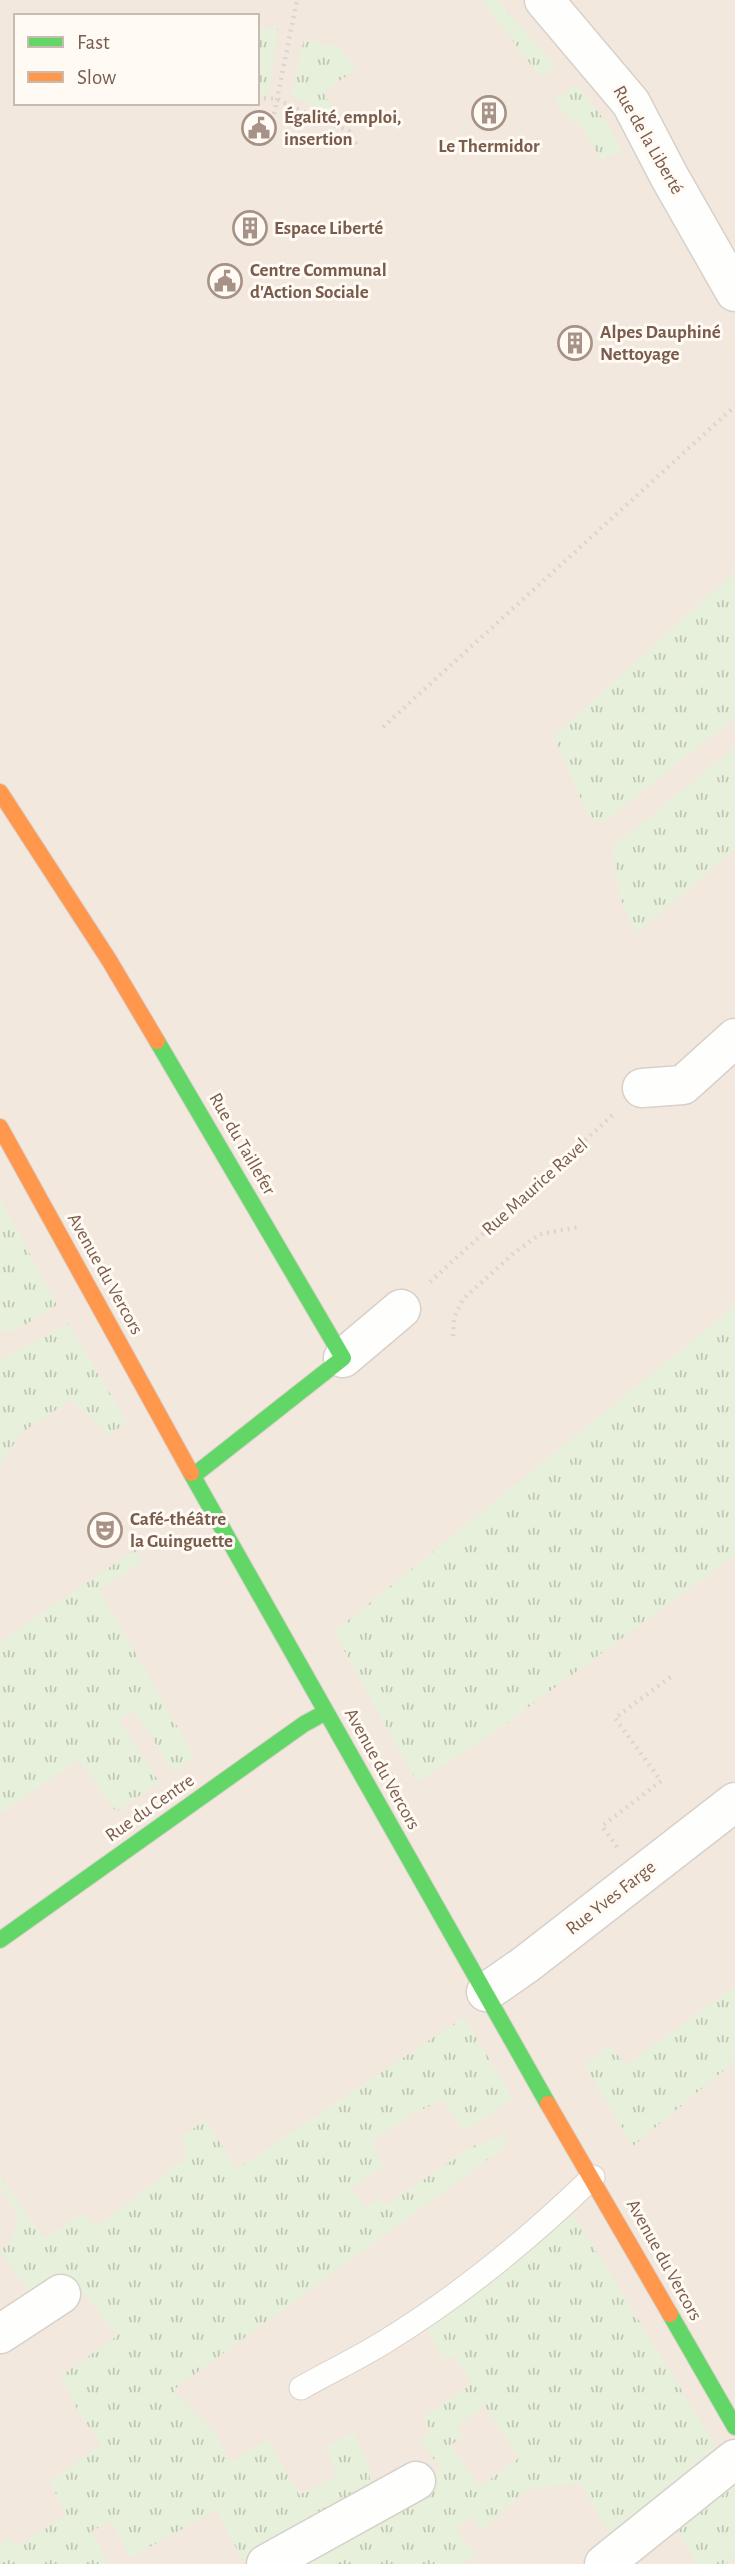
<svg xmlns="http://www.w3.org/2000/svg" width="735" height="2564" font-family="'Alegreya Sans',sans-serif">
  <defs>
    <pattern id="grass-tufts" width="24" height="20" patternUnits="userSpaceOnUse" patternTransform="scale(1.75)"><rect width="24" height="20" fill="#e7f0db"/><path d="M3 7l-1-3M5 7V3M7 7l1-3M15 17l-1-3M17 17v-4M19 17l1-3" fill="none" stroke="#c0c6b4"/></pattern>
  </defs>
  <rect width="100%" height="100%" fill="#f9f5f0"/>
  <path fill="#f2e8de" fill-rule="evenodd" d="M0,0H735V2564H0ZM16,16H257V103H16Z"/>
  <path fill="url(#grass-tufts)" fill-rule="evenodd" d="M482,0H498L555,65L540,77Z
    M257,27L278,29L268,95L257,93Z
    M304,40L340,47L356,69L323,93L342,120L291,95Z
    M576,85L607,123L622,150L602,160L577,121L571,122L554,100Z
    M735,572V717L604,822L589,818L554,736Z
    M735,747V849L636,934L620,898L612,848Z
    M0,1198L57,1305L15,1331L0,1332Z
    M735,1306V1555L497,1730L417,1782L334,1632Z
    M68,1324L127,1422L109,1435L71,1400L21,1433L0,1465V1360Z
    M136,1549L143,1562L99,1589L194,1756L174,1772L134,1710L119,1720L159,1782L116,1812L79,1759L0,1814V1642Z
    M735,1987V2061L633,2146L584,2064L610,2046L626,2065Z
    M464,2017L513,2099L465,2131L443,2100L414,2113L370,2143L384,2165L351,2188L366,2208L380,2198L385,2206L473,2146L509,2134L502,2149L173,2390L216,2433L230,2463L268,2439L299,2495L336,2476L327,2446L354,2432L370,2470L369,2497L246,2562L241,2557L216,2510L130,2558L111,2521L92,2531L108,2564H0V2544L10,2538L16,2547L66,2516L50,2481L102,2444L79,2414L61,2376L117,2336L69,2274L31,2294L0,2251L12,2240L18,2217L0,2187V2176L44,2238L82,2214L98,2226L187,2158L182,2137L205,2120L237,2169Z
    M574,2215L721,2454L615,2542L580,2483L527,2489L481,2531L471,2517L456,2528L476,2555L463,2564H279L442,2471L420,2440L431,2431L423,2417L472,2384L454,2355L445,2360L426,2329ZM485,2406L519,2458L480,2487L451,2445L463,2436L457,2426Z
    M731,2484L735,2490V2558L725,2564H697L677,2531Z"/>
  <g fill="none" stroke-linecap="round" stroke-linejoin="round">
    <g stroke="#d7d1cb" stroke-width="25">
      <path id="lane" d="M301,2388C329,2372 359,2358 386,2341C461,2295 530,2238 593,2177"/>
    </g>
    <g stroke="#d7d1cb" stroke-width="41">
      <path id="street" d="M544,0L631,103L669,176L735,292
        M642,1088L683,1085L735,1038
        M343,1358L401,1309
        M486,1992L525,1965L735,1802
        M0,2334L61,2294
        M266,2564L416,2481
        M604,2564L735,2459"/>
    </g>
    <g stroke="#d9d2cb" stroke-width="18">
      <path id="fast" d="M157,1041L343,1358L193,1476
        M191,1473L548,2104
        M0,1940L304,1724L326,1712
        M670,2314L735,2427"/>
    </g>
    <g stroke="#d9d2cb" stroke-width="18">
      <path id="slow" d="M0,792L109,960L157,1041
        M0,1127L191,1473
        M548,2104L670,2314"/>
    </g>
    <path stroke="#dcd5d0" stroke-width="4.5" stroke-dasharray="2 5" stroke-linecap="butt" d="M257,98L277,99L314,117L349,131L358,147
      M274,114L297,0
      M383,727L735,406
      M430,1282L615,1113
      M453,1336L454,1318L463,1299L514,1253L540,1234L580,1227
      M617,1847L602,1826L661,1781L615,1718L673,1675"/>
    <use href="#lane" stroke="#fefefd" stroke-width="23"/>
    <use href="#street" stroke="#fefefd" stroke-width="38"/>
    <use href="#fast" stroke="#63d668" stroke-width="16"/>
    <use href="#slow" stroke="#ff974d" stroke-width="16"/>
  </g>
  <defs>
    <g id="building-ring" transform="scale(1.75)"><circle r="9.5" fill="#fffaf3" stroke="#a69286" stroke-width="1.5"/><path d="M-4-6H4V6H1V3H-1V6H-4ZM-2.5-4.3h1.7v1.8h-1.7ZM.8-4.3h1.7v1.8H.8ZM-2.5-1h1.7V.8h-1.7ZM.8-1h1.7V.8H.8Z" fill="#a69286"/></g>
    <g id="civic-ring" transform="scale(1.75)"><circle r="9.5" fill="#fffaf3" stroke="#a69286" stroke-width="1.5"/><path d="M-.6-6.5H3V-4.5H.6V-3L4-1V1h2V6H-6V1h2V-1L-.6-3ZM-1.2 2.5V6h2.4V2.5Z" fill="#a69286"/></g>
    <g id="theatre-ring" transform="scale(1.75)"><circle r="9.5" fill="#fffaf3" stroke="#a69286" stroke-width="1.5"/><path d="M-5-5.5Q0-4 5-5.5V0Q5 5 0 6Q-5 5-5 0ZM-3.3-2.5H-1v1.5H-3.3ZM1-2.5H3.3v1.5H1ZM-2.8 1Q0 5.5 2.8 1Z" fill="#a69286"/></g>
  </defs>
  <g fill-rule="evenodd">
    <use href="#building-ring" x="489" y="113"/>
    <use href="#civic-ring" x="259" y="128"/>
    <use href="#building-ring" x="250" y="228"/>
    <use href="#civic-ring" x="225" y="281"/>
    <use href="#building-ring" x="575" y="343"/>
    <use href="#theatre-ring" x="105" y="1530"/>
  </g>
  <g text-anchor="middle" dominant-baseline="central" stroke-width="6" stroke-linejoin="round" paint-order="stroke">
    <g font-size="19" font-weight="bold" fill="#7a5c4d" stroke="#fffaf3" text-anchor="start">
      <text x="284" y="117">Égalité, emploi,<tspan x="284" dy="22">insertion</tspan></text>
      <text x="489" y="146" text-anchor="middle">Le Thermidor</text>
      <text x="274" y="228">Espace Liberté</text>
      <text x="250" y="270">Centre Communal<tspan x="250" dy="22">d'Action Sociale</tspan></text>
      <text x="600" y="332">Alpes Dauphiné<tspan x="600" dy="22">Nettoyage</tspan></text>
      <text x="130" y="1519">Café-théâtre<tspan x="130" dy="22">la Guinguette</tspan></text>
    </g>
    <g font-size="19" fill="#7a5c4d" stroke="#fffaf3">
      <text transform="translate(648 140) rotate(60)">Rue de la Liberté</text>
      <text transform="translate(242 1144) rotate(60)">Rue du Taillefer</text>
      <text transform="translate(535 1187) rotate(-42)">Rue Maurice Ravel</text>
      <text transform="translate(105 1274) rotate(61)">Avenue du Vercors</text>
      <text transform="translate(382 1769) rotate(61)">Avenue du Vercors</text>
      <text transform="translate(150 1808) rotate(-35)">Rue du Centre</text>
      <text transform="translate(611 1898) rotate(-38)">Rue Yves Farge</text>
      <text transform="translate(664 2260) rotate(61)">Avenue du Vercors</text>
    </g>
  </g>
  <rect x="14" y="14" width="245" height="91" fill="#fffaf3" stroke="#cabbb1" stroke-width="2"/>
  <rect x="28" y="37" width="35" height="10" fill="#63d668" stroke="#cabbb1" stroke-width="2"/>
  <text x="77" y="49" font-size="21" fill="#7a5c4d">Fast</text>
  <rect x="28" y="72" width="35" height="10" fill="#ff974d" stroke="#cabbb1" stroke-width="2"/>
  <text x="77" y="84" font-size="21" fill="#7a5c4d">Slow</text>
</svg>
